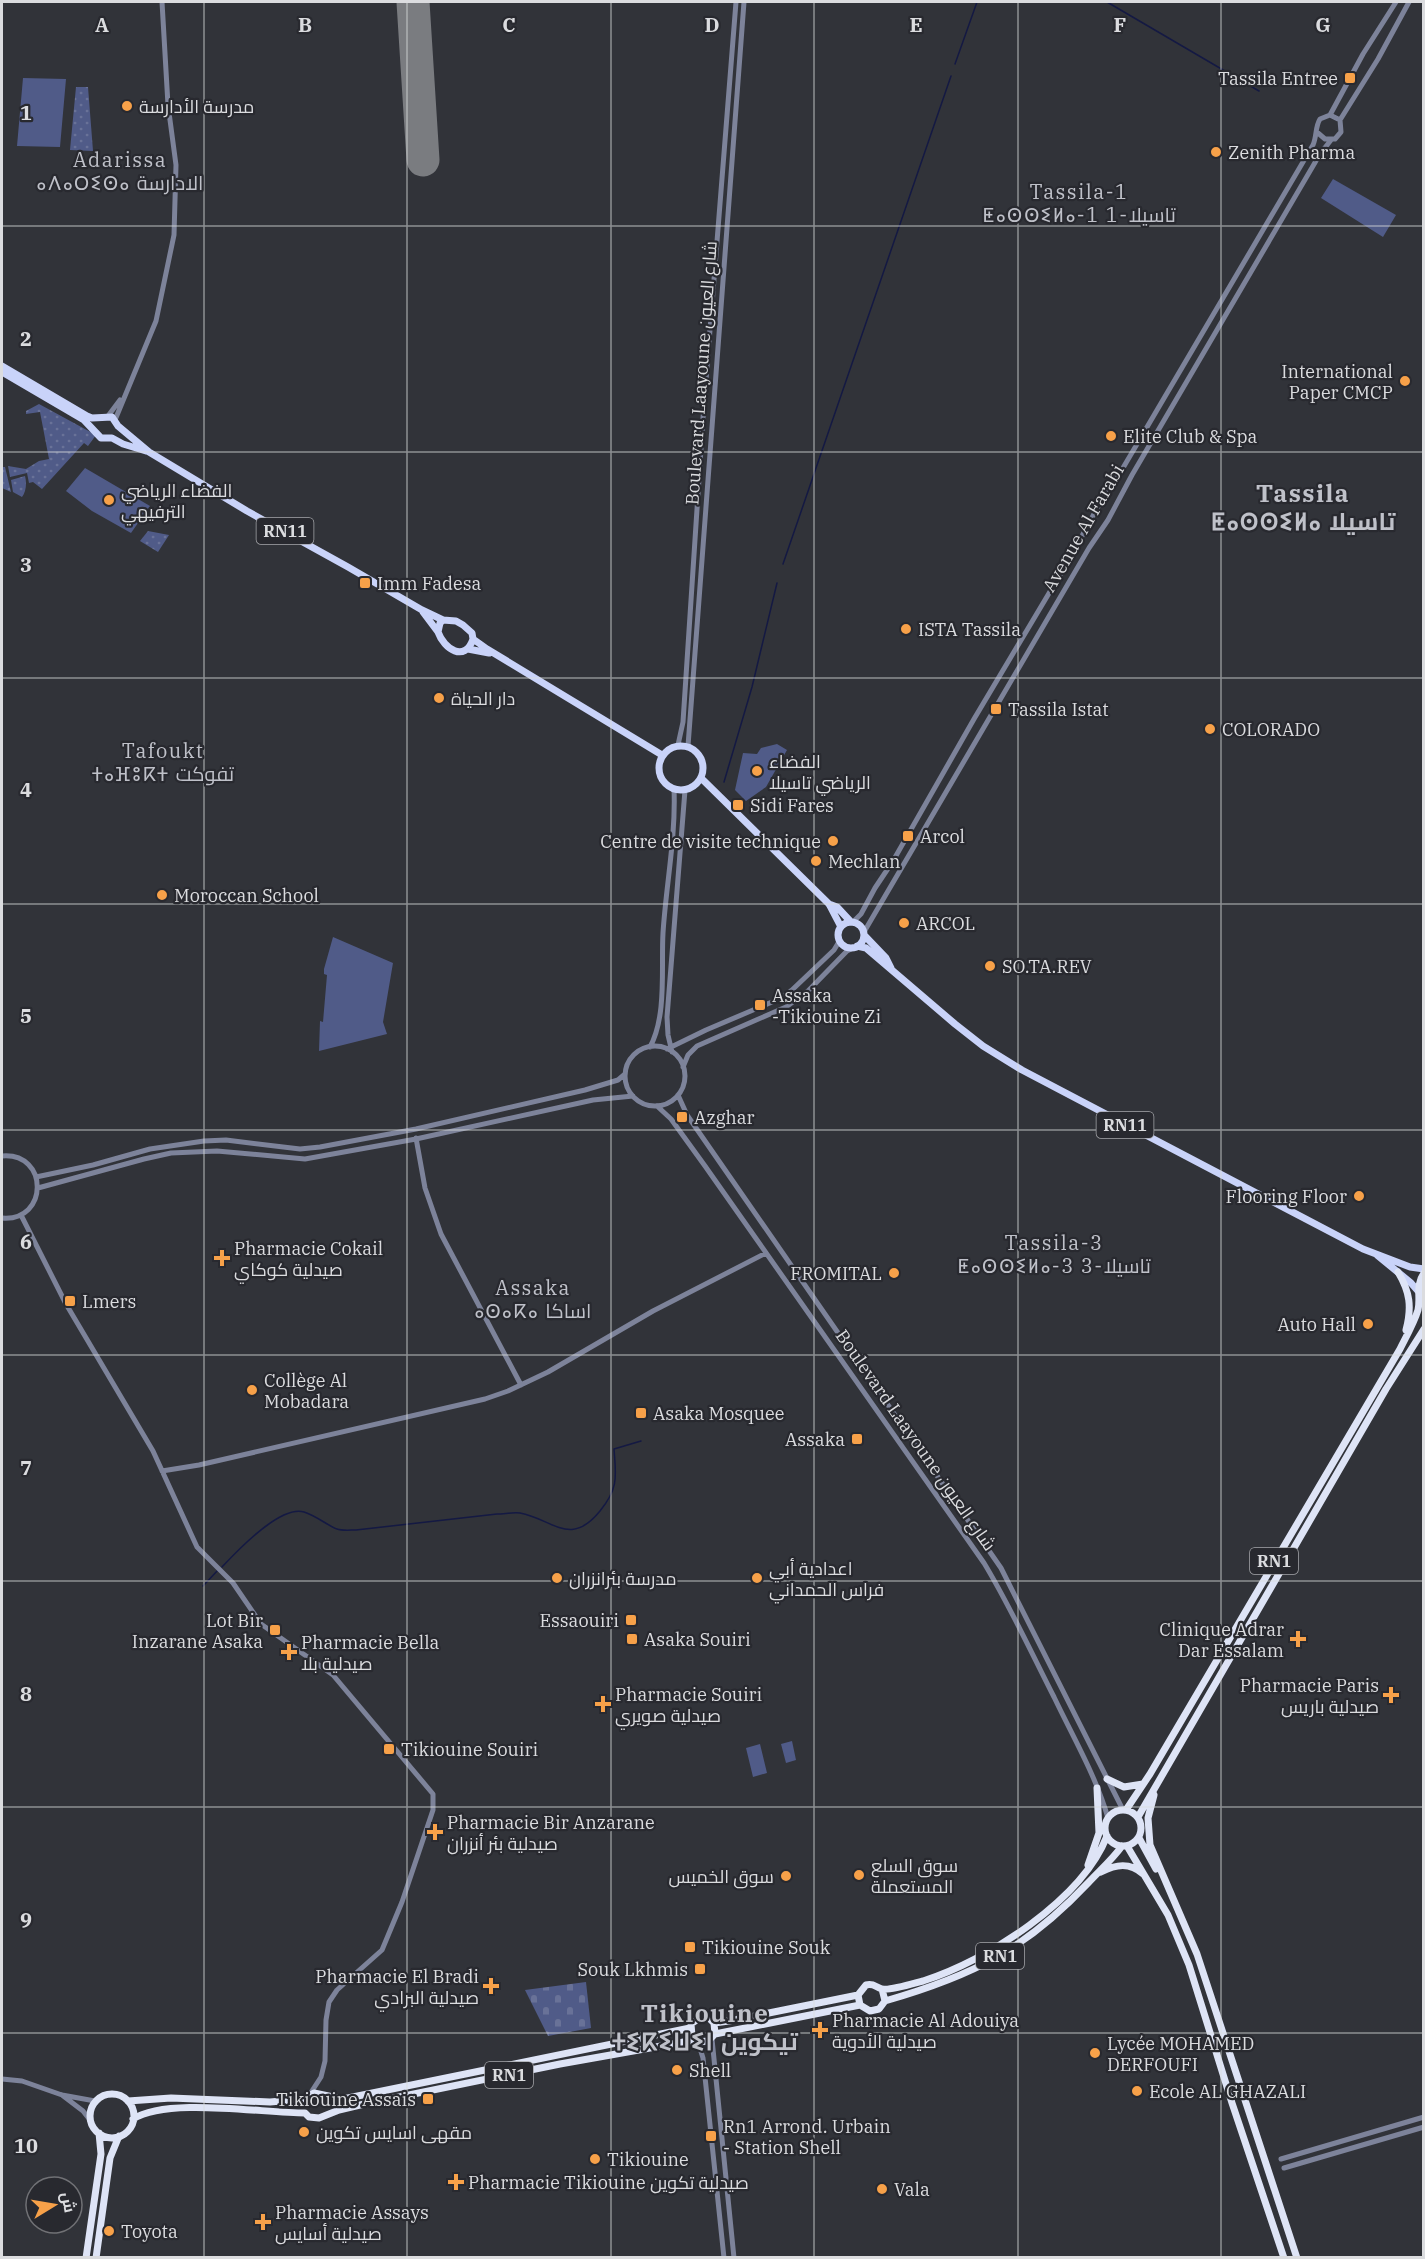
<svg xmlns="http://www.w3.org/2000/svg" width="1425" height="2259" font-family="'IBM Plex Serif',Cairo,'Noto Sans Tifinagh',serif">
  <defs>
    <pattern id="cemetery-stones" width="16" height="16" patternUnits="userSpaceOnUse" patternTransform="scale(1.5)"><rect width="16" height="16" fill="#505b88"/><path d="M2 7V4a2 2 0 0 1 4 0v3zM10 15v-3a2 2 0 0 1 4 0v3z" fill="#697298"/></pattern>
    <pattern id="park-dots" width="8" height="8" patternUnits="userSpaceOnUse" patternTransform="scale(1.5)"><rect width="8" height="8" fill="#505b88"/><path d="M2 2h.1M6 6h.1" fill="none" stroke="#697298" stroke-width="1.8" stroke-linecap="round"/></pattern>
  </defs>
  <rect width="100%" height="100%" fill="#313339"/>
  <path fill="url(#cemetery-stones)" d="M586,1982L591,2028L548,2036L525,1990Z"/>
  <path fill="url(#park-dots)" d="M76,87H88L93,151L70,150Z
    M39,404L96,435L88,446L84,443L42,489L33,482L29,483L27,473L10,477L8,466L26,469L39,461L49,459L40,412L26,414V411Z
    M2,463V467H5L11,492L2,488Z
    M25,476C27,483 26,492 22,497L13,492L11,480Z
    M148,531L169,535L158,552L140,541Z"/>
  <path fill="#505b88" d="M23,78L66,79L60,147L17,146Z
    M1333,179L1396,215L1383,237L1321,198Z
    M85,468L150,506L131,533L92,511L66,491Z
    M777,744L787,750L766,787L746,801L735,790L743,753L757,754L761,748Z
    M333,937L393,963L383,1022L387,1034L319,1051L320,1021L323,1022L327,975L324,974V969Z
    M792,1741L796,1760L786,1763L781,1744Z
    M760,1744L767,1773L753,1777L746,1748Z"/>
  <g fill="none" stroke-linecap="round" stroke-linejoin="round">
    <path stroke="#141943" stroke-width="1.5" d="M1107,2L1259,91
      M955,64L977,2
      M783,564L951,76
      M724,782L752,687L777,583
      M222,1567C237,1551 280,1505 304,1512C317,1516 328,1526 337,1529C342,1531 350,1530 356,1530L497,1514C504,1514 513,1512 520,1513C553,1519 570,1548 600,1511C619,1488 616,1476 614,1449L641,1441
      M203,1586L218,1570"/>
    <path stroke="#7a7c80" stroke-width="33" d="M413,2L423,160"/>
    <path stroke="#7d839a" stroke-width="5" d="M1330,115L1363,54L1396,2
      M1340,120L1378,59L1409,2
      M108,416L120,400
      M115,420L156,321L174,235L176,165L168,105L162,2
      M678,745L683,722L703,418L736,2
      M688,746L744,2
      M853,922L861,914L875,888L893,861L974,719L1070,558L1107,490L1120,473L1313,145C1317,136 1315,127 1320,119L1330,115L1340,120L1341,132L1335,139H1325L1318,133
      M864,932L1089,548L1108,520L1132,475L1320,154L1331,140
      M625 1076a30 30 0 1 1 60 0a30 30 0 1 1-60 0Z
      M650,1047C667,1016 661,967 663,933C666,885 676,837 674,789
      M667,1049L706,1030L779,999L792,990L834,950L840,940
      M672,1052L668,1035L667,1017L685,790
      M683,1067L688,1055L697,1046L786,1007L808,991L847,951L853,948
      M678,1095L687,1115L1001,1568L1123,1810
      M657,1106L671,1119L705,1166L984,1563C1010,1606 1031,1652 1054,1697C1073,1737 1096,1776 1108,1818
      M416,1138L425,1188L441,1234L521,1385
      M2,1156C49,1152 49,1222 2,1218
      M36,1177L93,1165L150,1149L204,1141L226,1140L300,1149L320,1147L416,1129L585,1090L618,1080L625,1074
      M38,1188L144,1159L171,1153L217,1151L305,1159L416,1139L593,1100L633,1096
      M21,1215L66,1304L153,1451L197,1547L233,1583L261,1624L333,1675L433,1794V1810L402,1902L382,1950L337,1990L329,2002L326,2020L325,2061L321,2077L310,2094
      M162,1471L199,1465L485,1399L508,1391L548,1372L653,1311L766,1253
      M712,2039L734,2258
      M698,2042L703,2058L724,2258
      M2,2079L22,2081L62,2095L95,2101
      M62,2095L83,2111L90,2120
      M1281,2159L1424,2117
      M1284,2168L1424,2127"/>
    <path stroke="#c9d3f9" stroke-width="7" d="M2,366L87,416L92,418L112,417L118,426L149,452L247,511L348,567L422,610L443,620L456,621L463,625L472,633L473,639L487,649L662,755
      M2,372L84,420L101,438H112L123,444L146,451
      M423,612L438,632
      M443,620L440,623L438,632C444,649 465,663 473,639
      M468,649L489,653
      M659 768a22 22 0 1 1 44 0a22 22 0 1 1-44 0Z
      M701,778L829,904L841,927
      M829,904L837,907L851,922
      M838 935a13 13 0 1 1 26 0a13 13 0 1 1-26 0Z
      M864,935L886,958L891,968
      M857,946L866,948L955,1024L983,1046L1022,1070L1363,1249L1410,1267L1424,1269
      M1377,1255L1411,1283L1418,1291"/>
    <path stroke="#dee4f6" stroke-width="7" d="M1398,1272C1410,1292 1412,1307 1406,1330
      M1107,1779L1124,1787L1143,1784
      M1154,1795L1148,1818L1150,1845L1197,1954L1297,2258
      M1126,1810L1150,1774L1400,1349C1406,1337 1414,1323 1418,1310C1421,1297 1415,1286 1424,1273
      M1105 1828a18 18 0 1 1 36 0a18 18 0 1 1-36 0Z
      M1138,1817L1386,1389L1424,1329
      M1139,1838L1156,1869
      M1127,1846L1168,1915L1189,1965L1232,2103L1284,2258
      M1088,1865L1099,1833L1097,1788
      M1101,1872C1116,1864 1130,1862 1143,1874
      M882,1989L885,2001L879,2009L870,2011L860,2005L858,1995L866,1985C874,1983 875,1987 882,1989C890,1991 915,1983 923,1981C987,1961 1082,1900 1107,1836
      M885,2001C972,1976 1025,1950 1088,1883C1099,1871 1112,1860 1122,1846
      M714,2023L715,2034L708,2041L698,2042L692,2036L691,2024L701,2017L709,2018L714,2023L729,2021L858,1995
      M715,2034L860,2005
      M90 2116a22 22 0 1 1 44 0a22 22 0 1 1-44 0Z
      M128,2101L171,2098L270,2102L304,2099L314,2093L343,2099L690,2028
      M133,2119C167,2097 262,2113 305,2113L309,2117L319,2118L339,2110L360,2105L560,2064L695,2040
      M86,2258L101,2154L99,2133
      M96,2258L110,2158L119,2136"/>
  </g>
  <path fill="none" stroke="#dbdcdf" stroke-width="1.5" stroke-opacity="0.55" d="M204,2V2258M407,2V2258M611,2V2258M814,2V2258M1018,2V2258M1221,2V2258M2,226H1424M2,452H1424M2,678H1424M2,904H1424M2,1130H1424M2,1355H1424M2,1581H1424M2,1807H1424M2,2033H1424"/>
  <g fill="#f7a149" stroke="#28292f" stroke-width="2">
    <rect x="1344" y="72" width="12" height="12" rx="3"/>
    <circle cx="127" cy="106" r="6"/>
    <circle cx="1216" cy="152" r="6"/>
    <circle cx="1405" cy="381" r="6"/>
    <circle cx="1111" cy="436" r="6"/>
    <circle cx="109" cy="500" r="6"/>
    <rect x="359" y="577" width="12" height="12" rx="3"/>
    <circle cx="906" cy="629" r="6"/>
    <circle cx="439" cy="698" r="6"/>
    <rect x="990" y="703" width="12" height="12" rx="3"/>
    <circle cx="1210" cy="729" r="6"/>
    <circle cx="757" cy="771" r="6"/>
    <rect x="732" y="799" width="12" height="12" rx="3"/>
    <rect x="902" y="830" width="12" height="12" rx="3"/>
    <circle cx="833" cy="841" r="6"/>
    <circle cx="816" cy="861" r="6"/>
    <circle cx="162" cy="895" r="6"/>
    <circle cx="904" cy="923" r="6"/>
    <circle cx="990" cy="966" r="6"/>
    <rect x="754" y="999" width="12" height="12" rx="3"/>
    <rect x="676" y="1111" width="12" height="12" rx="3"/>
    <circle cx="1359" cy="1196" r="6"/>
    <path d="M219 1249h6v6h6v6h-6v6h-6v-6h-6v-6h6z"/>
    <circle cx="894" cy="1273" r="6"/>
    <rect x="64" y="1295" width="12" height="12" rx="3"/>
    <circle cx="1368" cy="1324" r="6"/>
    <circle cx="252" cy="1390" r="6"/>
    <rect x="635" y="1407" width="12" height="12" rx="3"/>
    <rect x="851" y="1433" width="12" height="12" rx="3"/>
    <circle cx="557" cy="1578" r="6"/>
    <circle cx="757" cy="1578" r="6"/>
    <rect x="625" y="1614" width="12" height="12" rx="3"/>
    <rect x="269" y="1624" width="12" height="12" rx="3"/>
    <rect x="626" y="1633" width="12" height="12" rx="3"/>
    <path d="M1295 1630h6v6h6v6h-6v6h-6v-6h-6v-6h6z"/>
    <path d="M286 1643h6v6h6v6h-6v6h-6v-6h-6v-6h6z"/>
    <path d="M1388 1686h6v6h6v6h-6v6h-6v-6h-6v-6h6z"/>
    <path d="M600 1695h6v6h6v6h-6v6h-6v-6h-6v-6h6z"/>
    <rect x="383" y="1743" width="12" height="12" rx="3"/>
    <path d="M432 1823h6v6h6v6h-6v6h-6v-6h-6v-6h6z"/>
    <circle cx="859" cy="1875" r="6"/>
    <circle cx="786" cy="1876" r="6"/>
    <rect x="684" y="1941" width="12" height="12" rx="3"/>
    <rect x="694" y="1963" width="12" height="12" rx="3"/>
    <path d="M488 1977h6v6h6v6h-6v6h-6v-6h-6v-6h6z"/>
    <path d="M817 2021h6v6h6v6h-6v6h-6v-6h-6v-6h6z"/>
    <circle cx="1095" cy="2053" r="6"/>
    <circle cx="677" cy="2070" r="6"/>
    <circle cx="1137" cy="2091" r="6"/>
    <rect x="422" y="2093" width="12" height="12" rx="3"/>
    <circle cx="304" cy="2132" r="6"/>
    <rect x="705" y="2130" width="12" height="12" rx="3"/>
    <circle cx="595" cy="2159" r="6"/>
    <path d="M453 2173h6v6h6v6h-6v6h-6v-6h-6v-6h6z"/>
    <circle cx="882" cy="2189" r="6"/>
    <path d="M260 2213h6v6h6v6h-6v6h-6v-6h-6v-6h6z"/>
    <circle cx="109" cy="2231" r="6"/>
  </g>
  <g text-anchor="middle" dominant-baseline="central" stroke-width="4.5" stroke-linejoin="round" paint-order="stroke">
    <g fill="#28292f" stroke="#a5a6aa" stroke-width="1.5">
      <rect x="256.5" y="518" width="57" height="26" rx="4.5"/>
      <rect x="1096.5" y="1112" width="57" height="26" rx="4.5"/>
      <rect x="1250" y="1548" width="48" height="26" rx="4.5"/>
      <rect x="976" y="1943" width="48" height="26" rx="4.5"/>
      <rect x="485" y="2062" width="48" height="26" rx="4.5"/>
    </g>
    <g font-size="16" font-weight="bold" fill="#dbdcdf">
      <text x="285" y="531">RN11</text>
      <text x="1125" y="1125">RN11</text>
      <text x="1274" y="1561">RN1</text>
      <text x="1000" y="1956">RN1</text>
      <text x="509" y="2075">RN1</text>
    </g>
    <g font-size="18" fill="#dbdcdf" stroke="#28292f" text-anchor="start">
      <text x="1338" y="78" text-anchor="end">Tassila Entree</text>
      <text x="139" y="106">مدرسة الأدارسة</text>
      <text x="1228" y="152">Zenith Pharma</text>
      <text x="1393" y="371" text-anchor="end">International<tspan x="1393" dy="21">Paper CMCP</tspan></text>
      <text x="1123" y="436">Elite Club &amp; Spa</text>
      <text x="121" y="490">الفضاء الرياضي<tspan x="121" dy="21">الترفيهي</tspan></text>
      <text x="377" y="583">Imm Fadesa</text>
      <text x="918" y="629">ISTA Tassila</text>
      <text x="451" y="698">دار الحياة</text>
      <text x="1008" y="709">Tassila Istat</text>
      <text x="1222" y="729">COLORADO</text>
      <text x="769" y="761">الفضاء<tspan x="769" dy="21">الرياضي تاسيلا</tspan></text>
      <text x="750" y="805">Sidi Fares</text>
      <text x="920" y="836">Arcol</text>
      <text x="821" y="841" text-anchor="end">Centre de visite technique</text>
      <text x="828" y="861">Mechlan</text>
      <text x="174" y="895">Moroccan School</text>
      <text x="916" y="923">ARCOL</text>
      <text x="1002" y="966">SO.TA.REV</text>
      <text x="772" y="995">Assaka<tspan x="772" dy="21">-Tikiouine Zi</tspan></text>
      <text x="694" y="1117">Azghar</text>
      <text x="1347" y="1196" text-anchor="end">Flooring Floor</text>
      <text x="234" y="1248">Pharmacie Cokail<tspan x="234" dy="21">صيدلية كوكاي</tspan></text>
      <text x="882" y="1273" text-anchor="end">FROMITAL</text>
      <text x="82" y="1301">Lmers</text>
      <text x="1356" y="1324" text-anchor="end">Auto Hall</text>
      <text x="264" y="1380">Collège Al<tspan x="264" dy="21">Mobadara</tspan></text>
      <text x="653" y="1413">Asaka Mosquee</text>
      <text x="845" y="1439" text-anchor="end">Assaka</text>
      <text x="769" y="1568">اعدادية أبي<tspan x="769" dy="21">فراس الحمداني</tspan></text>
      <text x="569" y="1578">مدرسة بئرانزران</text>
      <text x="263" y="1620" text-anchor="end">Lot Bir<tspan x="263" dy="21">Inzarane Asaka</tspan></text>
      <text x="619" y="1620" text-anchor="end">Essaouiri</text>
      <text x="1284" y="1629" text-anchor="end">Clinique Adrar<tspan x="1284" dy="21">Dar Essalam</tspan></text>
      <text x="644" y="1639">Asaka Souiri</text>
      <text x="301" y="1642">Pharmacie Bella<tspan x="301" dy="21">صيدلية بلا</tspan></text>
      <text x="1379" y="1685" text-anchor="end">Pharmacie Paris<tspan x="1379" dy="21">صيدلية باريس</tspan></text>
      <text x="615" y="1694">Pharmacie Souiri<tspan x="615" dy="21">صيدلية صويري</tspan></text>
      <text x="401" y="1749">Tikiouine Souiri</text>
      <text x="447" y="1822">Pharmacie Bir Anzarane<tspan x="447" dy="21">صيدلية بئر أنزران</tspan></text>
      <text x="871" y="1865">سوق السلع<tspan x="871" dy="21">المستعملة</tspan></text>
      <text x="774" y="1876" text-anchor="end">سوق الخميس</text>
      <text x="702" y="1947">Tikiouine Souk</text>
      <text x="688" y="1969" text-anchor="end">Souk Lkhmis</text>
      <text x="479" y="1976" text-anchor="end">Pharmacie El Bradi<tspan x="479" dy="21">صيدلية البرادي</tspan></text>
      <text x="832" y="2020">Pharmacie Al Adouiya<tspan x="832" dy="21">صيدلية الأدوية</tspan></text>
      <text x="1107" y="2043">Lycée MOHAMED<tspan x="1107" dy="21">DERFOUFI</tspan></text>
      <text x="689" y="2070">Shell</text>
      <text x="1149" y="2091">Ecole AL GHAZALI</text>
      <text x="416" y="2099" text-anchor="end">Tikiouine Assais</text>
      <text x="723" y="2126">Rn1 Arrond. Urbain<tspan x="723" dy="21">- Station Shell</tspan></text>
      <text x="316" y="2132">مقهى اسايس تكوين</text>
      <text x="607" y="2159">Tikiouine</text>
      <text x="468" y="2182">Pharmacie Tikiouine صيدلية تكوين</text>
      <text x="894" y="2189">Vala</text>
      <text x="275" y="2212">Pharmacie Assays<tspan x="275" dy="21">صيدلية أسايس</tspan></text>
      <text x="121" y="2231">Toyota</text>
    </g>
    <g font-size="18" fill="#dbdcdf" stroke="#28292f">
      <text transform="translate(701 373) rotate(-86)">Boulevard Laayoune شارع العيون</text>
      <text transform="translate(1083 528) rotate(-60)">Avenue Al Farabi</text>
      <text transform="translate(916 1440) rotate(55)">Boulevard Laayoune شارع العيون</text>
    </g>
    <g font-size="20" letter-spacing="1.5" fill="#bfc1c9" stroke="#28292f">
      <text x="120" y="159">Adarissa<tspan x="120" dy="23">ⴰⴷⴰⵔⵉⵙⴰ الادارسة</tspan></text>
      <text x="1079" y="191">Tassila-1<tspan x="1079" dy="23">ⵟⴰⵙⵙⵉⵍⴰ-1 1-تاسيلا</tspan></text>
      <text x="163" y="750">Tafoukt<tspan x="163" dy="23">ⵜⴰⴼⵓⴽⵜ تفوكت</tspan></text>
      <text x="1054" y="1242">Tassila-3<tspan x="1054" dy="23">ⵟⴰⵙⵙⵉⵍⴰ-3 3-تاسيلا</tspan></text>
      <text x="533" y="1287">Assaka<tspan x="533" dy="23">ⴰⵙⴰⴽⴰ اساكا</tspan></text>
    </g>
    <g font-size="24" font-weight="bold" letter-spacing="1.5" fill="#bfc1c9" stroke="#28292f">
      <text x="1303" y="493">Tassila<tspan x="1303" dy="28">ⵟⴰⵙⵙⵉⵍⴰ تاسيلا</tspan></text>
      <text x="705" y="2013">Tikiouine<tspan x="705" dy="28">ⵜⵉⴽⵉⵡⵉⵏ تيكوين</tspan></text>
    </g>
  </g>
  <g font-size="20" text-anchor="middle" font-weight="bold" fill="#dbdcdf" stroke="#28292f" stroke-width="4.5" stroke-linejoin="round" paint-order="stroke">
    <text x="102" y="32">A</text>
    <text x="305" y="32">B</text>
    <text x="509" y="32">C</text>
    <text x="712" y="32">D</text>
    <text x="916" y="32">E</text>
    <text x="1120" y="32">F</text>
    <text x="1323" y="32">G</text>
    <text x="26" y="120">1</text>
    <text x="26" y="346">2</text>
    <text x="26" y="572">3</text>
    <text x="26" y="797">4</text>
    <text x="26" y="1023">5</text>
    <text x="26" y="1249">6</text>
    <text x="26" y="1475">7</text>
    <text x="26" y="1701">8</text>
    <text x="26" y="1927">9</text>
    <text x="26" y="2153">10</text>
  </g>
  <rect width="1425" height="2259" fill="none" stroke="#dbdcdf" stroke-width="6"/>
  <g transform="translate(54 2205) rotate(79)"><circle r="28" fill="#28292f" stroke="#707175" stroke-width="1.5"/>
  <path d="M0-4.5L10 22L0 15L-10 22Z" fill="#f7a149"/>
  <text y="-9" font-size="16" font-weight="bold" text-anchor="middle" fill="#dbdcdf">ش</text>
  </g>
</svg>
